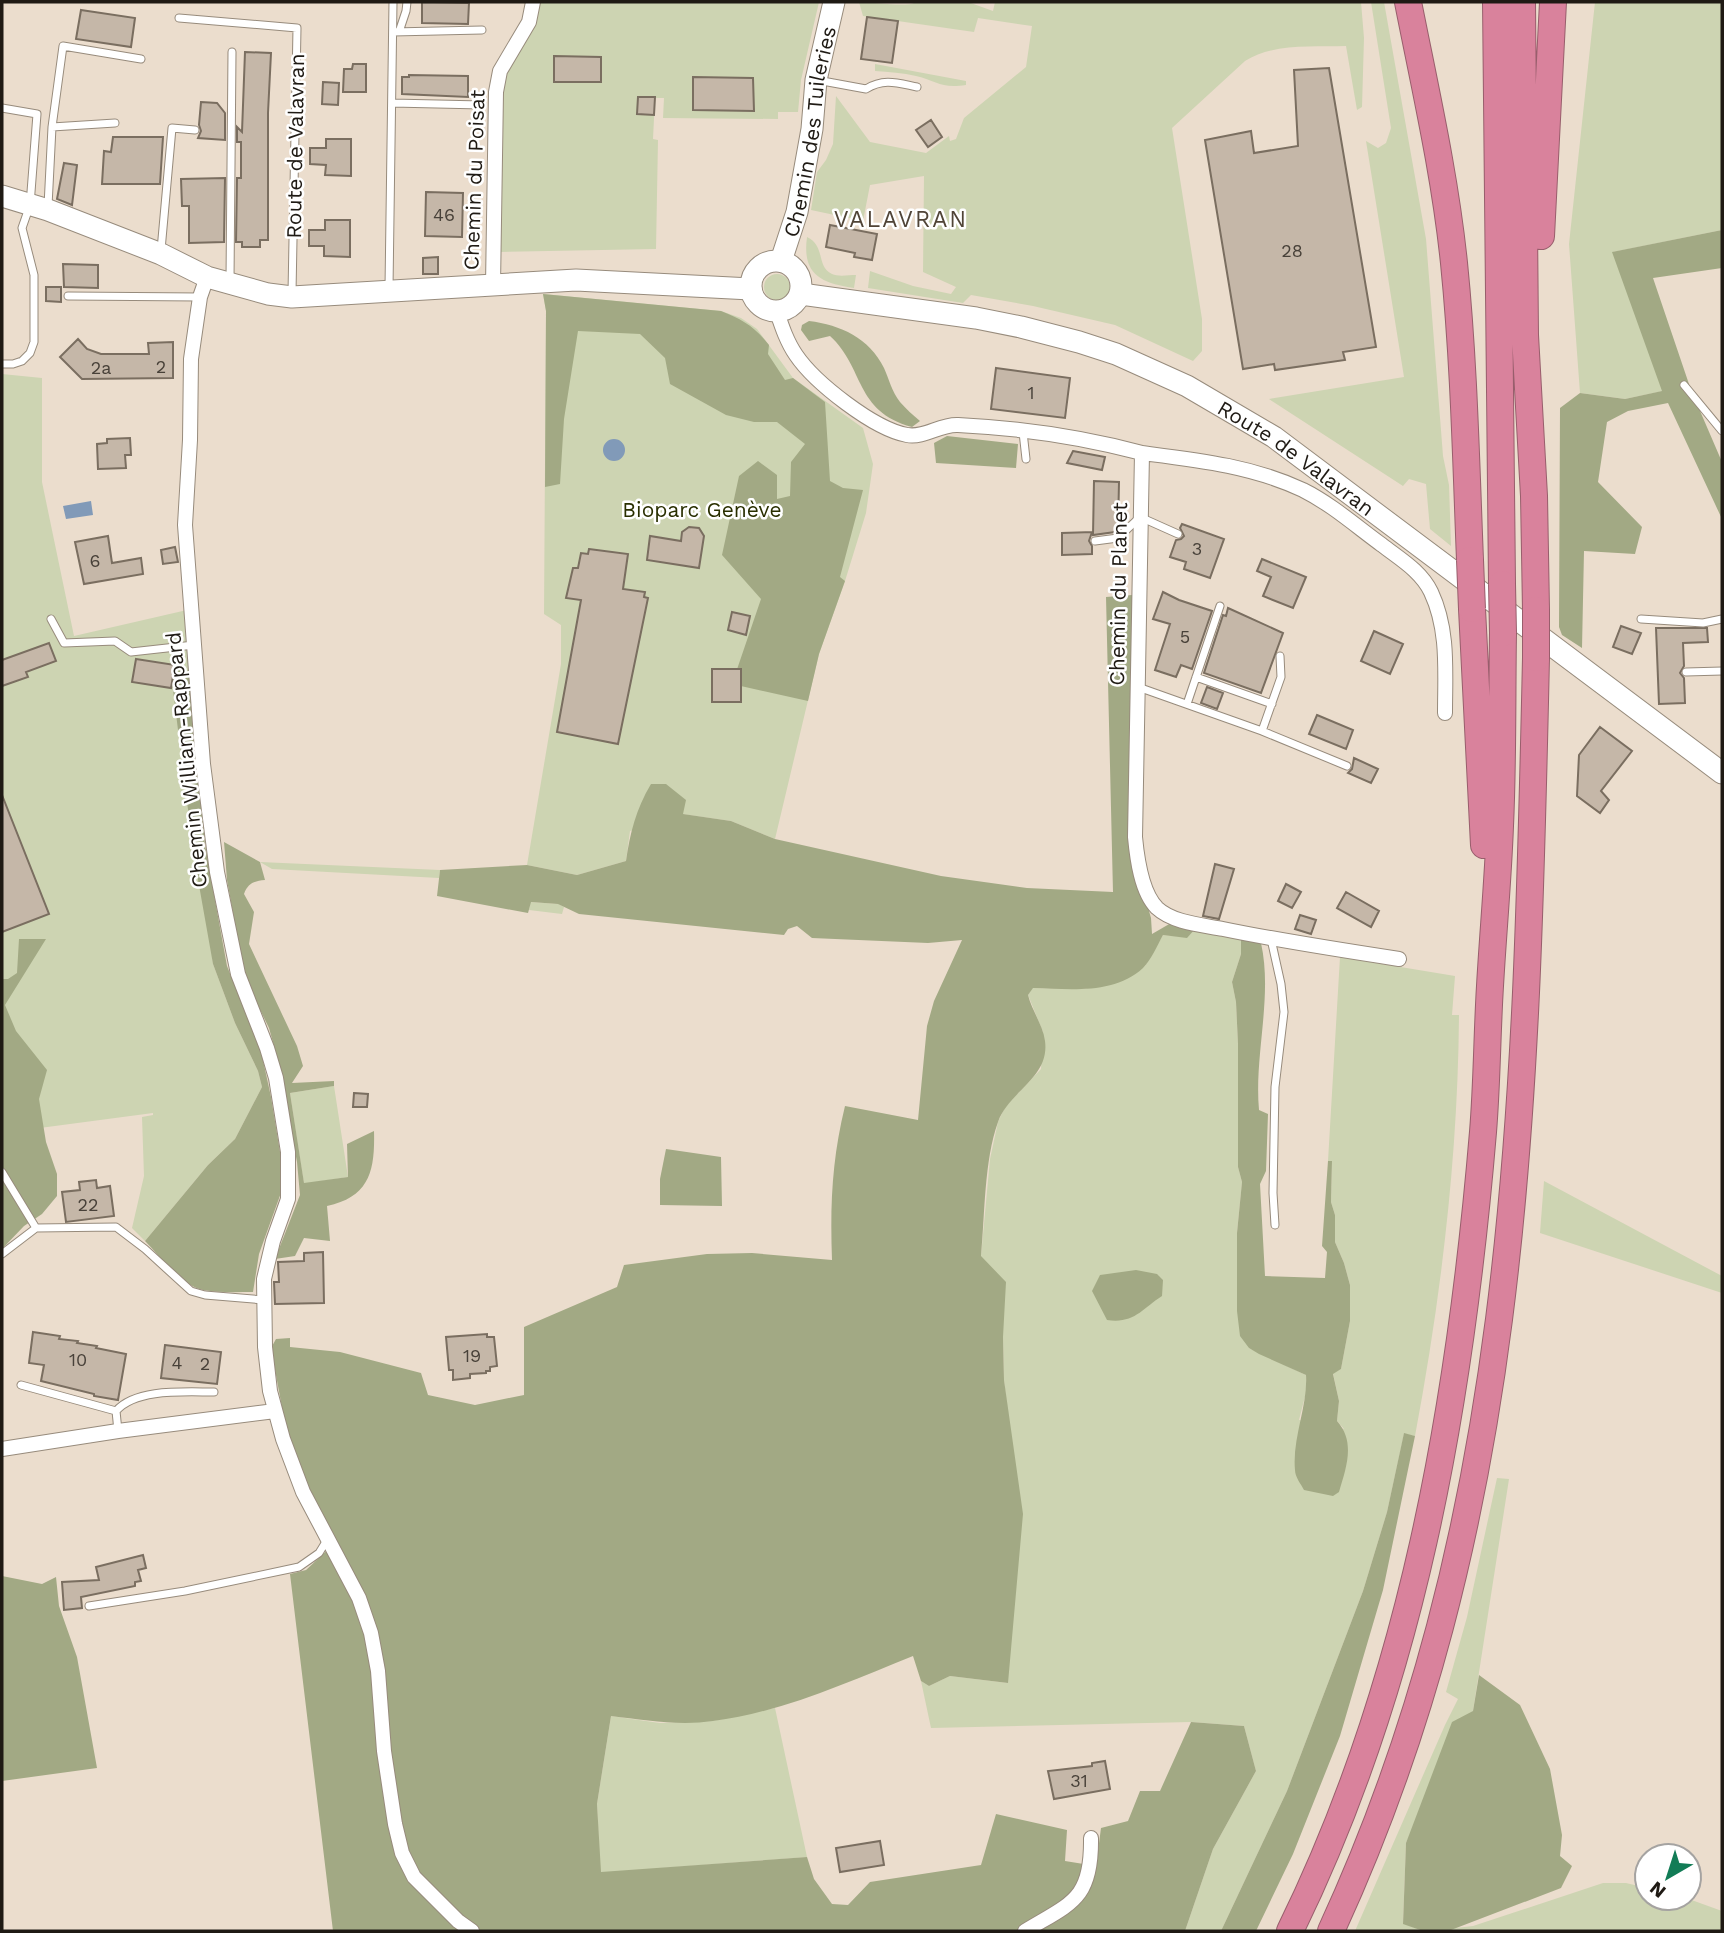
<svg xmlns="http://www.w3.org/2000/svg" width="1724" height="1933" font-family="'Work Sans',sans-serif">
  <rect width="100%" height="100%" fill="#ebddcd"/>
  <path fill="#cdd4b2" d="M538,2H819L801,80L798,112H778V119L663,118L664,98H655L653,139L658,140L656,249L500,252L502,92L507,70Z
    M859,2C871,2 906,7 914,3L968,2L993,11L995,2H1361L1364,38L1362,107L1357,110L1346,46C1313,47 1273,43 1245,61L1172,128L1202,319V351L1193,361L1115,325L1033,306L971,295L963,303L868,288L870,271L913,286L951,294L956,287L923,272L924,176L870,185L863,221L811,210L817,172L826,160L833,144L836,96L870,142L926,153L949,136L950,141L956,139L964,118L1026,67L1032,26L978,18L974,32L863,16Z
    M1371,2H1384L1426,239L1443,456L1449,485L1451,546L1430,529L1426,484L1409,479L1403,486L1269,399L1404,377L1366,141L1378,148L1386,143L1391,128Z
    M1595,2H1722V230L1613,252L1663,391L1625,399L1580,393L1569,244Z
    M875,64L966,81V85C941,89 937,81 916,76C903,73 889,72 875,71Z
    M807,237C826,246 816,267 832,274C838,277 849,275 856,275L854,288C820,283 802,274 807,237Z
    M764 287a13 13 0 1 1 26 0a13 13 0 1 1-26 0Z
    M543,294L721,311L741,318L757,329L793,378L863,428L873,464L866,513L845,581L819,654L775,839L731,821L682,814L630,831L626,861L577,875L527,865L561,664V625L544,614L546,311Z
    M2,374L42,378V482L74,636L187,610L189,671L213,964L235,1023L258,1071L262,1087L235,1139L208,1165L145,1241L132,1228L144,1176L142,1117L153,1115V1113L2,1133Z
    M260,862L440,870L439,878L272,869Z
    M530,902L559,904L564,907L562,914L529,910Z
    M1195,929L1241,939V954L1232,982L1236,1002L1238,1044V1167L1242,1182L1237,1233L1249,1348L1306,1375L1307,1389L1299,1420L1344,1429L1337,1421L1339,1401L1333,1373L1341,1369L1350,1321V1285L1344,1263L1335,1242V1215L1331,1202L1332,1162L1328,1161L1340,957L1455,976L1452,1015H1459C1458,1156 1441,1298 1415,1436L1404,1434L1387,1512L1363,1591L1287,1791L1221,1931H1185L1213,1849L1256,1771L1244,1726L1191,1722L931,1728L921,1681L929,1686L950,1676L1008,1683L1009,1425L1004,1380L1003,1337L981,1256L990,1159L998,1122L1005,1107L1041,1069L1043,1032L1028,995L1032,988L1085,989L1145,966L1163,935L1187,937Z
    M334,1086L348,1177L304,1184L290,1093Z
    M1544,1181L1722,1276V1293L1540,1233Z
    M1497,1478L1509,1479L1473,1711L1421,1810L1406,1843L1403,1923L1423,1931H1355L1445,1725L1458,1699L1446,1692L1467,1617Z
    M775,1708L807,1857L600,1873L597,1804L611,1716L660,1723L712,1721Z
    M1603,1883H1626L1647,1888V1898H1686L1722,1911V1931H1430L1473,1926Z"/>
  <path fill="#a2a984" d="M1722,230V268L1653,278L1691,390L1722,462V519L1668,403L1628,411L1607,422L1598,482L1642,527L1635,554L1584,551L1582,648L1562,635L1559,627L1560,408L1580,393L1625,399L1662,391L1612,252Z
    M543,294L721,311C742,319 755,327 769,345L768,354L785,380L793,378L825,402L830,481L843,488L863,490L840,577L845,581L819,654L808,701L732,684L761,599L722,555L739,476L758,461L777,475V499L790,496L791,462L805,444L777,422H754L726,415L670,384L665,358L640,334L578,331L564,419L560,484L545,487L546,311Z
    M809,321C841,325 869,338 884,368C889,379 892,392 900,402C906,409 913,415 920,421L912,427C854,411 865,368 830,336L809,341L801,330L802,325Z
    M947,436L1018,444L1016,468L936,463L934,443Z
    M1132,595L1131,848L1151,918L1152,934L1171,923L1195,929L1187,938L1163,935C1157,946 1151,960 1143,968C1114,995 1069,989 1033,988L1028,995C1032,1011 1043,1025 1045,1041C1050,1078 1009,1091 998,1122C984,1161 985,1214 981,1256L1006,1282L1003,1337L1004,1380L1023,1514L1008,1683L950,1676L929,1686L921,1681L913,1656C848,1682 783,1712 713,1721C679,1726 645,1720 611,1716L597,1804L601,1872L807,1857L814,1879L832,1904L848,1905L870,1882L981,1865L996,1814L1067,1830L1065,1861L1096,1866L1101,1828L1128,1821L1140,1791H1160L1191,1722L1244,1726L1256,1771L1213,1849L1185,1931H333L290,1574L306,1570L335,1543L311,1496L288,1440L271,1348L276,1339L290,1338V1347L340,1352L421,1373L428,1395L475,1405L524,1395V1327L617,1287L624,1265L707,1254L752,1253L832,1260C830,1205 832,1159 845,1106L918,1120L927,1026L934,1001L962,940L928,943L812,938L797,926L788,929L784,935L579,914L558,904L531,902L528,913L437,896L440,870L527,865L577,875L626,861C630,833 636,809 651,784H666L686,800L683,814L731,821L775,839L941,876L1027,888L1113,892L1106,597Z
    M179,669L189,671L205,845L227,966L261,1051L271,1097L283,1170L282,1190L259,1254L253,1292C237,1292 219,1293 203,1290C180,1285 161,1257 145,1241L208,1165L235,1139L262,1087L258,1071L235,1023L213,964L194,857L173,690Z
    M224,842L260,862L265,880C254,881 248,883 244,894L254,912L249,944L297,1046L303,1066L292,1083L334,1081V1086L290,1093L304,1183L348,1177L347,1144L374,1131C375,1170 370,1197 327,1206L330,1241L304,1238L295,1256L275,1259L300,1195L297,1162L276,1053L269,1028L247,983L241,957L227,880Z
    M19,939H46L5,1005L16,1031L47,1070L39,1099L46,1142L57,1174V1196L42,1214L24,1226L2,1249V979H8L17,973Z
    M1241,939L1261,943C1273,997 1254,1055 1259,1110L1268,1114L1266,1171L1260,1184L1265,1276L1325,1278L1327,1252L1322,1246L1328,1161H1332L1331,1202L1335,1215V1242L1344,1263L1350,1285V1321L1341,1369L1333,1374L1339,1401L1337,1421C1356,1442 1346,1468 1339,1492L1333,1496L1304,1490C1301,1484 1295,1477 1295,1470C1292,1438 1308,1406 1306,1375L1259,1354L1249,1348L1240,1336L1237,1311V1233L1242,1182L1238,1167V1044L1236,1002L1232,982L1241,954Z
    M666,1149L721,1157L722,1206L660,1205V1179Z
    M1136,1270L1157,1274L1163,1280L1162,1296C1142,1309 1134,1324 1107,1320L1092,1291L1100,1275Z
    M1404,1433L1415,1436L1383,1590L1340,1736L1293,1854L1256,1931H1221L1287,1791L1363,1591L1387,1512Z
    M2,1576L42,1584L56,1577L59,1606L77,1657L97,1768L2,1781Z
    M1479,1675L1520,1705L1550,1769L1562,1835L1560,1856L1572,1866L1561,1888L1451,1930L1423,1931L1403,1924L1406,1843L1452,1722L1473,1711Z"/>
  <path fill="#819ab8" d="M603 450a11 11 0 1 1 22 0a11 11 0 1 1-22 0Z
    M91,501L93,515L66,519L63,506Z"/>
  <path fill="#c5b7a8" stroke="#7a6e60" stroke-width="2" d="M422,2L469,3L468,24L422,23Z
    M81,10L135,18L131,47L76,39Z
    M867,17L898,21L892,63L861,59Z
    M245,52L271,53L268,113V240H260V247H242V242H236L237,178H241V142H237V127L242,132Z
    M554,56L601,57V82H554Z
    M353,64H366V92H343L344,69H352Z
    M1329,68L1376,347L1343,352L1345,360L1275,370L1274,364L1243,369L1205,140L1251,131L1254,153L1298,146L1294,70Z
    M409,75L468,76V97L402,94V77H409Z
    M693,77L753,78L754,111L693,110Z
    M323,82L339,83L338,105L322,104Z
    M638,97H655L654,115L637,114Z
    M201,102L217,103L225,113V140L198,138L201,131L199,125Z
    M931,120L942,137L928,147L916,130Z
    M113,137H163L160,184H102L104,151L111,152Z
    M326,139H351V176L325,175L326,165L310,164V148H326Z
    M64,163L77,165L72,205L57,199Z
    M225,178L224,242L189,243V206H182L181,179Z
    M426,192L463,193L462,237L425,236Z
    M325,220H350V257L324,256V246H309V230H325Z
    M830,225L877,234L872,260L854,257L855,253L826,247Z
    M438,257V274H423V258Z
    M63,264L98,265V288L64,287Z
    M46,287H61V302L46,301Z
    M78,339L87,349L101,354H149L148,343L173,342V378L82,379L60,357Z
    M996,368L1070,378L1065,418L991,409Z
    M130,438L131,455H125L126,468L98,469L97,444L107,443V439Z
    M1073,451L1105,457L1102,470L1067,463Z
    M1094,481L1119,482L1118,530L1115,532L1093,535Z
    M1182,524L1224,539L1210,578L1184,569L1186,562L1170,557L1176,540L1181,539L1184,536L1180,528Z
    M689,527L699,528L704,536L699,568L647,560L650,536L681,541L682,532Z
    M1092,532L1089,541L1092,546V554L1062,555V533Z
    M108,536L112,563L141,558L143,574L84,584L75,542Z
    M175,547L178,562L163,564L161,550Z
    M589,549L628,554L623,589L645,592L644,597L648,598L618,744L557,732L581,600L566,598L573,568H578L581,553L588,554Z
    M1262,559L1306,577L1293,608L1263,596L1271,577L1257,571Z
    M1163,592L1179,600L1212,611L1192,669L1181,665L1176,677L1155,670L1170,624L1153,619Z
    M1228,608L1283,633L1261,693L1204,673L1223,615L1226,616Z
    M732,612L750,616L746,635L728,630Z
    M1621,626L1641,633L1632,654L1613,647Z
    M1656,628H1707L1708,642L1683,643L1684,666L1680,673L1684,678L1685,703L1659,704Z
    M1374,631L1403,644L1390,674L1361,661Z
    M49,643L56,661L26,672L28,677L2,686V660Z
    M136,659L175,665L171,688L132,682Z
    M712,669H741V702H712Z
    M1207,687L1223,693L1217,709L1201,703Z
    M1317,715L1353,730L1346,749L1309,734Z
    M1600,727L1632,751L1601,791L1609,800L1600,813L1577,796L1579,755Z
    M1354,758L1378,769L1371,783L1348,773L1352,769Z
    M2,795L49,914L2,932Z
    M1215,864L1234,869L1219,919L1203,916Z
    M1286,884L1301,892L1292,908L1278,901Z
    M1346,892L1379,911L1371,927L1337,908Z
    M1300,915L1316,920L1311,934L1295,929Z
    M354,1093L368,1094L367,1107H353Z
    M96,1180L97,1188L110,1186L114,1216L66,1222L62,1192L80,1190L79,1182Z
    M323,1252L324,1303L275,1304L274,1282H279L278,1262L304,1261V1253Z
    M33,1332L60,1336L59,1339L78,1341L77,1343L97,1346L96,1348L126,1354L118,1400L94,1396V1394L41,1381L44,1365L29,1363Z
    M487,1334V1337H494L497,1366L490,1367V1371H486V1373L470,1374V1378L453,1380V1370H449L446,1337Z
    M165,1345L221,1352L217,1384L161,1378Z
    M143,1555L146,1568L138,1570L141,1581L135,1582V1586L81,1597L82,1608L64,1610L62,1582L99,1580L96,1567Z
    M1105,1761L1110,1789L1054,1799L1048,1771L1092,1766V1763Z
    M880,1841L884,1865L840,1872L836,1848Z"/>
  <g fill="none" stroke-linecap="round" stroke-linejoin="round">
    <g stroke="#978b7c" stroke-width="9">
      <path id="lane" d="M179,18L297,28L292,293
        M393,32L482,30
        M399,32L406,11L407,2
        M817,80L866,89C884,78 897,83 917,87
        M392,103L482,105
        M2,108L37,114L30,205L22,228L34,275V342L30,353L22,361L13,364H2
        M52,127L115,123
        M48,206L52,127L63,46L141,59
        M161,250L172,128L195,130
        M230,280L232,52
        M389,288L393,2
        M68,296L199,297
        M1684,385L1722,431
        M1023,432L1026,459
        M1095,541L1118,538L1140,517L1178,534
        M51,619L64,643L115,641L131,652L194,645
        M1641,619L1703,623L1722,619
        M1686,672L1722,671
        M1196,677L1272,704
        M1138,687L1262,731L1347,766
        M1187,704L1220,606
        M1262,731L1281,677L1280,656
        M1271,939L1281,984L1284,1012L1275,1087L1273,1193L1275,1225
        M2,1172L36,1228
        M2,1254L36,1228L116,1227L145,1249L191,1291L205,1295L264,1300
        M21,1385L116,1411L118,1431
        M116,1411C136,1388 185,1392 214,1392
        M89,1606L185,1591L299,1567L319,1553L327,1540"/>
    </g>
    <g stroke="#978b7c" stroke-width="16">
      <path id="street" d="M207,277L200,297L191,359L190,440L185,525L203,764L217,872L238,974L267,1048L276,1078L288,1152V1199L273,1241L264,1279L265,1347L270,1391L283,1439L303,1492L359,1598L371,1633L378,1671L384,1751L395,1824L402,1853L414,1877L458,1921L472,1931
        M493,285L496,92L500,71L529,22L533,2
        M777,312C782,327 787,342 796,355C815,383 874,429 907,435C925,438 940,424 958,425C1020,428 1082,437 1142,453L1135,837C1137,858 1141,892 1157,908C1173,923 1203,925 1223,929C1281,941 1340,950 1399,959
        M1142,453C1197,460 1252,466 1303,490C1331,504 1356,526 1382,545C1400,559 1421,571 1431,592C1449,630 1445,672 1445,713
        M2,1449L118,1431L275,1411
        M1025,1931C1071,1903 1092,1900 1091,1838"/>
    </g>
    <g stroke="#978b7c" stroke-width="23">
      <g id="secondary">
        <path d="M2,196L48,210L161,254L207,277L268,294L292,297L576,280L751,289"/>
        <circle cx="776" cy="286" r="25"/>
        <path id="s1" d="M781,261L797,212L812,129L816,80L834,2"/>
        <path id="s2" d="M801,294L976,318L1021,327L1079,342L1116,354L1187,386L1274,437L1722,773"/>
      </g>
    </g>
    <g stroke="#985e6c" stroke-width="28">
      <path id="highway" d="M1408,2C1425,88 1445,175 1454,263C1464,362 1466,461 1470,560
        M1496,2L1502,584
        M1522,2L1525,335L1534,496L1536,610
        M1541,236L1553,2
        M1472,609L1484,845
        M1290,1931C1412,1683 1460,1406 1483,1132C1487,1084 1487,1035 1490,986C1493,933 1498,880 1500,826C1503,762 1502,697 1503,633
        M1331,1931C1520,1522 1526,1099 1536,658"/>
    </g>
    <use href="#lane" stroke="#fff" stroke-width="7"/>
    <use href="#street" stroke="#fff" stroke-width="14"/>
    <use href="#secondary" stroke="#fff" stroke-width="21"/>
    <use href="#highway" stroke="#d9829c" stroke-width="26"/>
    <g stroke="#985e6c" stroke-width="28" stroke-linecap="butt">
      <path id="highway-bridge" d="M1470,560L1472,609
        M1502,584L1503,633
        M1536,658V610"/>
    </g>
    <use href="#highway-bridge" stroke="#d9829c" stroke-width="26"/>
  </g>
  <g text-anchor="middle" dominant-baseline="central" stroke-width="5" stroke-linejoin="round" paint-order="stroke">
    <g font-size="18" fill="#484139">
      <text x="444" y="214">46</text>
      <text x="1292" y="250">28</text>
      <text x="161" y="366">2</text>
      <text x="101" y="367">2a</text>
      <text x="1031" y="392">1</text>
      <text x="1197" y="548">3</text>
      <text x="95" y="560">6</text>
      <text x="1185" y="636">5</text>
      <text x="88" y="1204">22</text>
      <text x="472" y="1355">19</text>
      <text x="78" y="1359">10</text>
      <text x="177" y="1362">4</text>
      <text x="205" y="1363">2</text>
      <text x="1079" y="1780">31</text>
    </g>
    <g font-size="21" fill="#1f1a14" stroke="#fff">
      <text stroke="none"><textPath href="#s1" startOffset="133">Chemin des Tuileries</textPath></text>
      <text transform="translate(295 146) rotate(-89)">Route de Valavran</text>
      <text transform="translate(474 180) rotate(-88)">Chemin du Poisat</text>
      <text stroke="none"><textPath href="#s2" startOffset="530">Route de Valavran</textPath></text>
      <text transform="translate(1118 594) rotate(-89)">Chemin du Planet</text>
      <text transform="translate(186 760) rotate(-96)">Chemin William-Rappard</text>
    </g>
    <g font-size="21" fill="#292f00" stroke="#fff">
      <text x="702" y="509">Bioparc Genève</text>
    </g>
    <g font-size="23" letter-spacing="2" fill="#504437" stroke="#fff">
      <text x="901" y="219">VALAVRAN</text>
    </g>
  </g>
  <rect width="1724" height="1933" fill="none" stroke="#1f1a14" stroke-width="7"/>
  <g transform="translate(1668 1877) rotate(219)"><circle r="33" fill="#ffffff" stroke="#a5a3a1" stroke-width="2"/>
  <path d="M0-5L12 26L0 18L-12 26Z" fill="#127c56"/>
  <text y="-10" font-size="19" font-weight="bold" text-anchor="middle" fill="#1f1a14">N</text>
  </g>
</svg>
